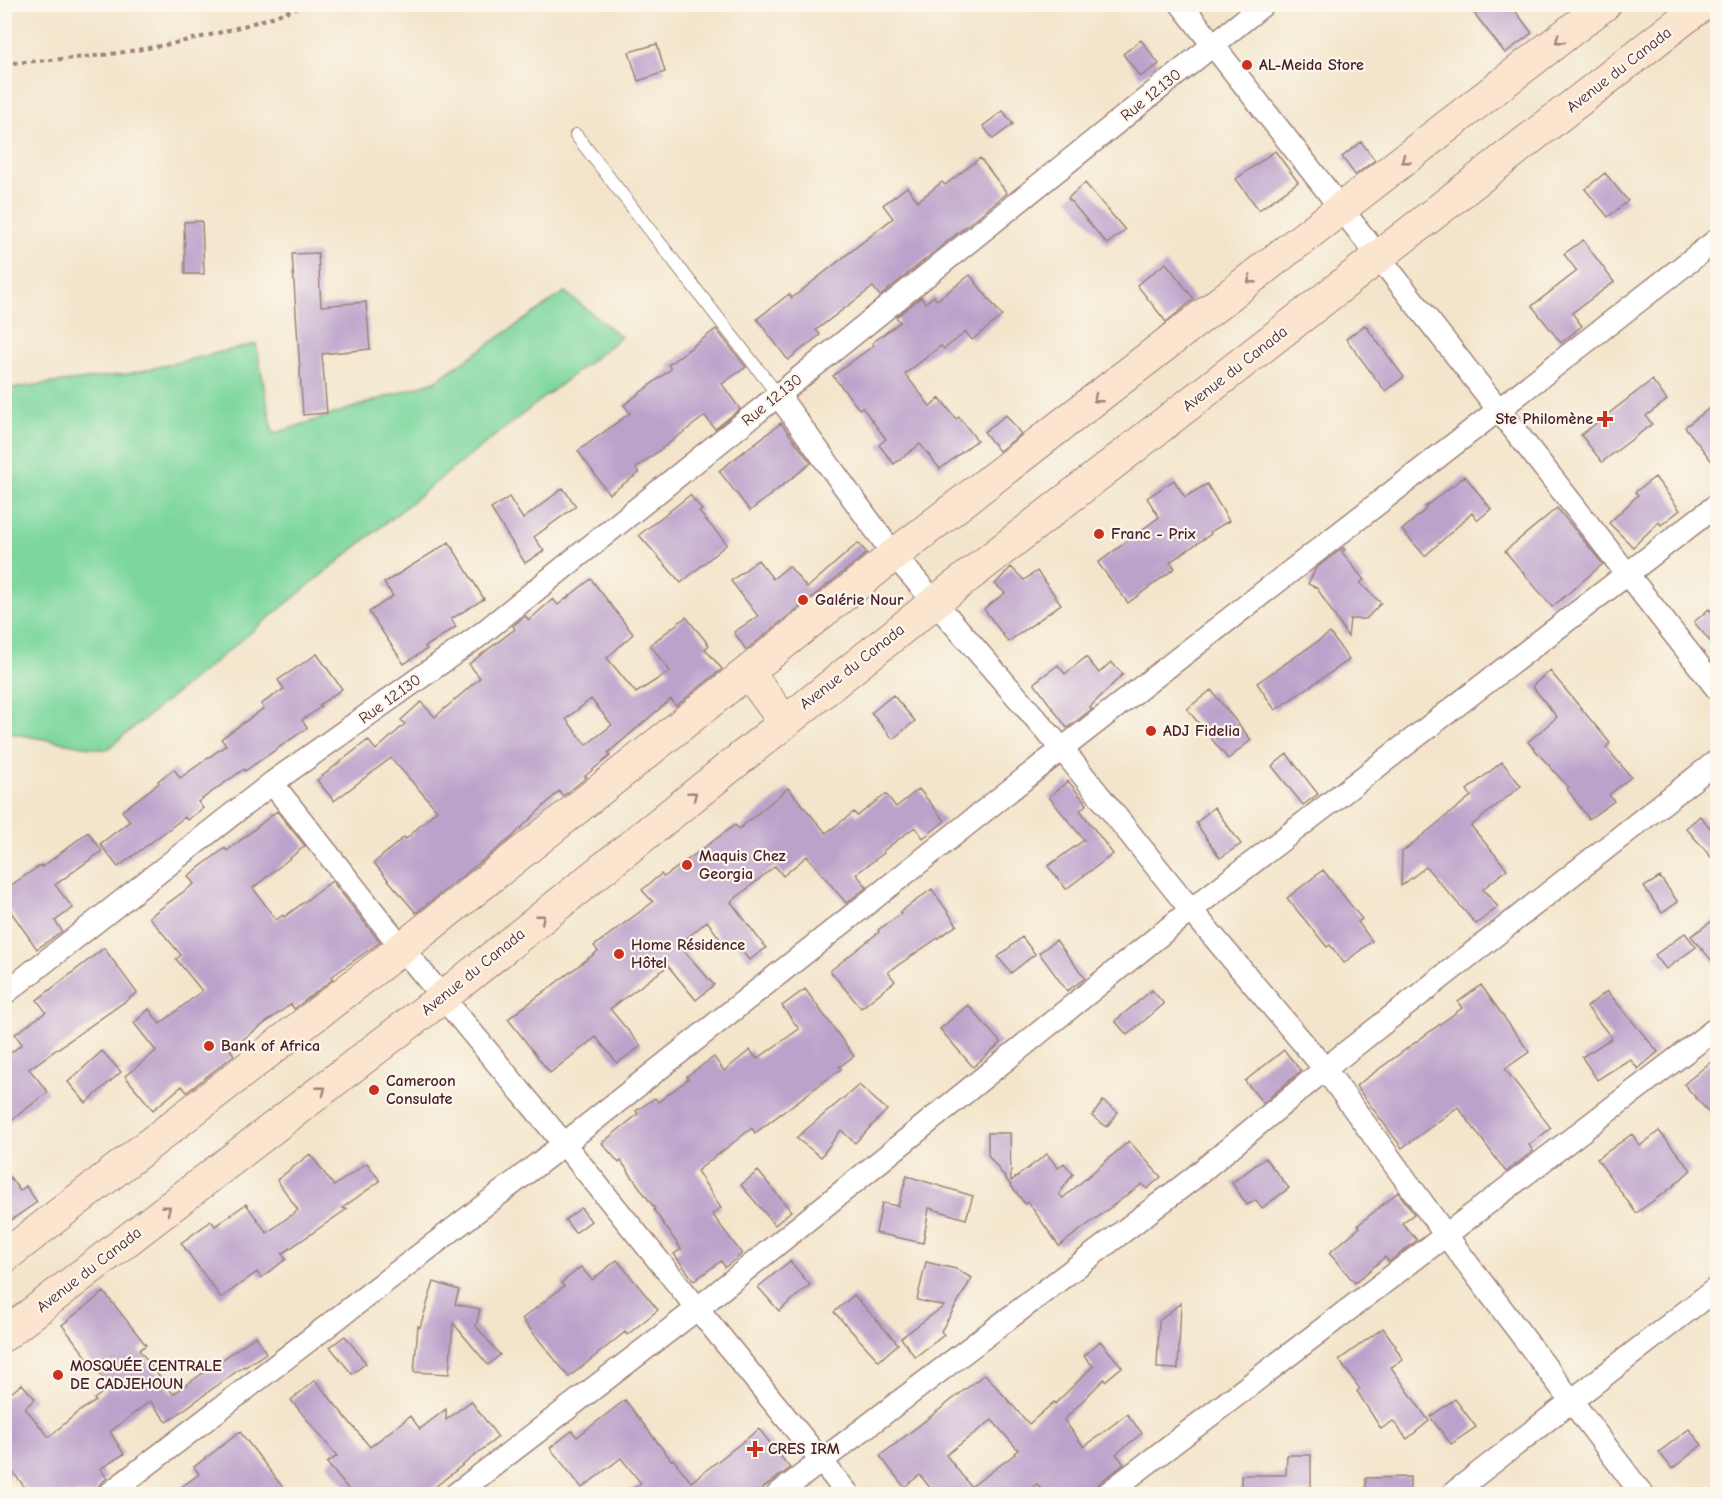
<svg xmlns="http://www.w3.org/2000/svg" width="1722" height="1499" font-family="'Comic Neue',sans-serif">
  <rect width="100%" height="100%" fill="#fbf7ec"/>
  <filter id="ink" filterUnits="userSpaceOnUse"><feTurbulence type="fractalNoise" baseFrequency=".0167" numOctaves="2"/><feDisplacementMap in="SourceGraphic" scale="12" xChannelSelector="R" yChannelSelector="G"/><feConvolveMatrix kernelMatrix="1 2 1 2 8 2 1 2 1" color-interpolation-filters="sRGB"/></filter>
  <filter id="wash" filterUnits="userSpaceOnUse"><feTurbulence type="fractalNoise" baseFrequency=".008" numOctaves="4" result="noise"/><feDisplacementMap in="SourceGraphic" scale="24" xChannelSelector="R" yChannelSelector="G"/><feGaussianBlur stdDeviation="1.35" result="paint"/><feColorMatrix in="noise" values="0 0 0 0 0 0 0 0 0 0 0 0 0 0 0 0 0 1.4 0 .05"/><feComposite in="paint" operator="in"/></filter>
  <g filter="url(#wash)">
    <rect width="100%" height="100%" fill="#f3e5cb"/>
    <path fill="#7dd79d" stroke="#647b64" stroke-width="1.5" d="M565,292L621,337L441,478L106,750L5,732V389L128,374L256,344L273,434L435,381Z"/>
    <g id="blocks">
      <path fill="#bba2cb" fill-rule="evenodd" d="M1467,4H1510L1532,33L1505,53Z
        M1141,40L1159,64L1140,77L1123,54Z
        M657,44L665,72L638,81L629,52Z
        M1003,111L1013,124L993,139L983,126Z
        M1361,142L1375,160L1355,175L1342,157Z
        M1275,151L1298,182L1259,210L1236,179Z
        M980,158L1007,193L880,296L873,287L816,330L820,335L788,360L757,319L789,294L792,298L893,218L883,205L907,187L918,201L942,182L945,185Z
        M1605,173L1628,201L1608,217L1585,189Z
        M1085,183L1125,230L1107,244L1068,198Z
        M202,221L204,274H185L184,222Z
        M1583,240L1614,282L1572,313L1582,326L1561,343L1532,306L1577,271L1564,254Z
        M318,253L321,306L366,302L370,349L322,354L327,413L303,415L292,254Z
        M1166,263L1194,299L1166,322L1137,285Z
        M970,275L1002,316L972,340L966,332L944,349L941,346L905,374L930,406L940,398L956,419L959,417L977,440L940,469L920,444L894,464L879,445L886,439L862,407L859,409L833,376L874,345L872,343L900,322L896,317L921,297L925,303L934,296L937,300Z
        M1365,325L1404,377L1385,391L1346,339Z
        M716,329L746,367L722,384L740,409L715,429L705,416L636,468L639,473L609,494L578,451L630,413L624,405L671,369L668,365Z
        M1652,380L1667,400L1646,416L1652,424L1602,462L1581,435Z
        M1718,402V469L1685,427Z
        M1006,415L1021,434L999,451L984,432Z
        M781,423L811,463L750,511L719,471Z
        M1465,476L1491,509L1478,520L1472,513L1425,556L1402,530L1426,509L1425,507Z
        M1655,477L1680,510L1661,525L1659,522L1633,547L1609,523L1638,495L1635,492Z
        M1174,480L1185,497L1207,484L1229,521L1210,532L1211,534L1170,562L1175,568L1128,603L1098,563L1159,517L1147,498Z
        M563,488L576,506L534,537L544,551L525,563L491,509L509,497L523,519Z
        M690,495L702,510L699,512L727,544L681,583L639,535Z
        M1557,508L1603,564L1552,607L1505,551Z
        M449,542L484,599L451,619L456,627L425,647L427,649L404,664L369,612L393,596L384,583Z
        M858,543L867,553L746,650L734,632L758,616L731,581L758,560L773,579L789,566L807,588Z
        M1343,548L1345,550L1342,552L1364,580L1360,583L1381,603L1366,619H1350L1348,637L1317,588L1308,584L1316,568Z
        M1011,567L1024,580L1037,571L1061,604L1008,642L984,609L1005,593L995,584Z
        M591,579L633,634L607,658L636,693L670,671L650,645L686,617L709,645L705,649L722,669L676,706L671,699L608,753L610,756L585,776L587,777L563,796L559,791L512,837L416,913L374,863L404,837L406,839L437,810L391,758L334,801L317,780L368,740L376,750L405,724L401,720L421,702L435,717L480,678L469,664L515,629L513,626L525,616L529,620L553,599L558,605ZM591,699L612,725L586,745L566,719Z
        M1709,609L1718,619V651L1694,622Z
        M1330,633L1349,660L1275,710L1257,683Z
        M317,654L342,689L319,705L321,707L302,720L307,728L245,771L244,769L198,802L203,808L187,820L185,817L118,867L100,844L130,821L122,811L159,783L158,781L174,769L180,778L226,745L221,739L264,708L261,704L284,689L278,680Z
        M1086,657L1099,673L1111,662L1123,674L1090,707L1092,709L1067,728L1034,683L1058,665L1065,674Z
        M1550,671L1610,743L1606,747L1631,777L1609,795L1614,801L1589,819L1567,789L1569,788L1528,742L1557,717L1532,686Z
        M1211,690L1251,740L1228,759L1187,709Z
        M893,695L915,721L893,739L871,713Z
        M1287,754L1318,794L1303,805L1272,766Z
        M1502,762L1521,786L1471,826L1507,869L1483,889L1498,907L1476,924L1426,867L1401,886L1402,852L1471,796L1467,790Z
        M1068,781L1087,804L1080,810L1113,854L1066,889L1048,866L1084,840L1049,797Z
        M788,788L826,833L854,812L857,816L886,794L896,807L919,789L945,821L923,838L915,827L883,851L884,853L856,874L867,887L846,903L807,856L783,876L775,866L731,902L766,948L749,960L734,941L726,947L707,921L679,945L714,985L696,1000L668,966L610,1009L641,1046L617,1063L596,1037L550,1073L508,1019L598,951L594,946L653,902L642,890L661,874L664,877L735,825L739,829Z
        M1214,807L1241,844L1220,858L1196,823Z
        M277,811L305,846L253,888L276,920L283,915L284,917L332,881L380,942L331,977L333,979L294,1009L291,1004L230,1049L234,1055L187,1092L182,1086L153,1110L125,1076L156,1051L134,1023L149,1009L160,1024L202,991L176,959L181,955L149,917L194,884L188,876L225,848L227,851Z
        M1700,816L1718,837V865L1686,828Z
        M88,832L102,851L55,885L73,908L55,921L62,931L37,949L4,902V890L41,865L42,867Z
        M1323,870L1362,919L1358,922L1372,941L1344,963L1330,945L1327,947L1287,898Z
        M1660,877L1678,902L1662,913L1644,887Z
        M932,889L957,925L888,972L895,981L861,1008L830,971L879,932L878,930L901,914L900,912Z
        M1718,917V968L1691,936Z
        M1685,933L1696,947L1666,969L1655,955Z
        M1022,937L1035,954L1011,973L998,957Z
        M1056,940L1085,978L1067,991L1039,953Z
        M104,948L137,993L29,1069L48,1092L4,1126V1058L22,1044L15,1034L46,1012L37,1000Z
        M1481,985L1529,1052L1505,1069L1551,1128L1529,1145L1533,1151L1506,1172L1458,1107L1402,1148L1356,1086L1462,1008L1458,1002Z
        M805,989L854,1056L839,1067L841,1069L755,1133L752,1128L697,1171L721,1208L712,1214L742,1254L725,1267L721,1261L694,1281L674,1254L681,1249L654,1210L655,1209L621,1161L619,1163L602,1143L638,1114L636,1111L655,1098L658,1102L688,1079L687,1076L714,1057L724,1071L750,1050L757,1059L799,1029L782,1006Z
        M1152,990L1164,1004L1127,1035L1115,1021Z
        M1607,991L1658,1052L1638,1069L1630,1059L1597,1080L1582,1057L1612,1038L1587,1007Z
        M968,1005L1001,1043L973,1067L940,1029Z
        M1284,1050L1301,1071L1263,1103L1245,1081Z
        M102,1051L121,1072L86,1103L68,1082Z
        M1718,1056V1123L1684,1084Z
        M859,1085L887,1110L855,1143L841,1130L821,1157L796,1138Z
        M1103,1101L1118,1112L1107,1127L1092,1116Z
        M1659,1131L1691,1170L1671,1188L1636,1213L1597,1159L1632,1134L1640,1146Z
        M988,1133H1010L1011,1181L1047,1154L1058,1168L1064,1163L1073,1174L1059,1194L1063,1198L1129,1141L1161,1177L1147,1189L1142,1184L1059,1246L1028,1202L1025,1204L988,1155Z
        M310,1154L334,1186L367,1163L380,1181L342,1208L347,1209L282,1254L286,1259L261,1278L257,1272L221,1298L181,1243L211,1221L215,1226L246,1204L267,1233L298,1210L277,1180Z
        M1265,1158L1289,1188L1262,1208L1256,1200L1247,1205L1232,1183Z
        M4,1169L20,1191L26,1186L37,1202L4,1225Z
        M758,1171L791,1211L775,1225L741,1185Z
        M907,1176L973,1196L966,1219L929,1208L923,1243L876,1233L882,1203L898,1206Z
        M1398,1192L1414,1214L1402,1223L1417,1240L1389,1262L1385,1257L1355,1283L1329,1253L1360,1227L1358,1225Z
        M581,1208L591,1221L575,1233L565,1220Z
        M617,1260L658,1310L627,1335L625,1332L569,1377L522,1319L564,1286L561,1283L581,1267L592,1280Z
        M790,1261L810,1285L779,1311L758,1287Z
        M926,1262L956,1269L972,1278L941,1331L944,1335L915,1357L901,1338L944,1306L917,1300Z
        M434,1282L459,1290L455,1304L480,1309L476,1326L500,1355L488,1365L453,1323L449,1374L414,1372L418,1326L420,1327Z
        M104,1292L146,1345L139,1350L173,1394L256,1336L266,1353L245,1367L244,1366L167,1422L150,1401L110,1432L124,1454L100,1469L107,1478L100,1484L95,1494H30L13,1472L4,1479V1399L22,1384L35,1399L25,1408L49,1437L78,1412L96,1401L94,1399L110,1387L62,1325Z
        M854,1295L898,1344L879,1361L834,1312Z
        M1181,1303L1178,1369L1157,1368L1159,1321Z
        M1383,1328L1396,1346L1395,1347L1403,1360L1391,1367L1429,1421L1407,1439L1393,1421L1381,1429L1357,1391L1360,1389L1339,1360Z
        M345,1336L366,1363L352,1374L330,1347Z
        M1100,1341L1122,1367L1105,1381L1104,1379L1064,1420L1084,1447L1127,1414L1142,1433L1116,1454L1124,1464L1099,1483L1089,1494H1045L1037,1484L1023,1494H935L920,1475L904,1487L880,1456L985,1374L1029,1424L1054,1402L1055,1404L1093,1366L1084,1356ZM992,1420L1018,1450L1014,1453L1015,1454L971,1487L946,1455Z
        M315,1380L370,1447L410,1416L420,1429L446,1409V1420L471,1401L498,1437L426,1494H352L327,1463L337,1456L291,1400Z
        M1455,1399L1476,1427L1451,1444L1430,1417Z
        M625,1400L671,1460L673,1459L691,1482L759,1429L790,1468L755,1494H625L641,1483L621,1458L582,1488L550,1448L572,1431L577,1437Z
        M1689,1429L1702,1445L1672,1469L1659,1452Z
        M240,1432L288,1494H172L199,1474L194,1467Z
        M1287,1455H1311V1492L1241,1494V1475H1286Z
        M1410,1477V1494H1366V1478Z"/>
    </g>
  </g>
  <g filter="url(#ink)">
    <use href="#blocks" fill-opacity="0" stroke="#9e827b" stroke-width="1.5"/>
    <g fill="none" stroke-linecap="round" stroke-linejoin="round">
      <g stroke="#9e827b" stroke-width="14">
        <path id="lane" d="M576,135L778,395"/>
      </g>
      <g stroke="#9e827b" stroke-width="25">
        <path id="street" d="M1181,4L1718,690
          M778,395L894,555L1062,749L1191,910L1325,1069L1445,1234L1642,1494
          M272,783L402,948L564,1144L848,1494
          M4,994L272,783L480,635L1264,4
          M109,1494L564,1144L1062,749L1718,239
          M456,1494L697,1309L1191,910L1718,504
          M778,1494L1192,1179L1325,1069L1718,760
          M1107,1494L1718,1027
          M1452,1494L1718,1287"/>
      </g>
      <g stroke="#9e827b" stroke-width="34">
        <path id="secondary" d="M748,672L784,721
          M4,1257L402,948L894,555L1605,4
          M4,1335L443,997L935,602L1703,4"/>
      </g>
      <path stroke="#9e827b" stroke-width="4" stroke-dasharray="4.5 4.5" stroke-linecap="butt" d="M4,64C40,60 75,59 110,54C177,45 244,29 307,4"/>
      <use href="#lane" stroke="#fff" stroke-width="12"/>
      <use href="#street" stroke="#fff" stroke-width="22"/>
      <use href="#secondary" stroke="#fbe5cf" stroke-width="32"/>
    </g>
    <defs><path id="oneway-chevron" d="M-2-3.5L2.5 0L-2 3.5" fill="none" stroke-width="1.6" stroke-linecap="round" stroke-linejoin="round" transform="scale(1.5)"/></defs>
    <g stroke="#a2827d">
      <use href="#oneway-chevron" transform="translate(1559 40) rotate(142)"/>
      <use href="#oneway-chevron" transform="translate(1405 160) rotate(142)"/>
      <use href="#oneway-chevron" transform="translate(1251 280) rotate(142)"/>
      <use href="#oneway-chevron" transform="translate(1097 399) rotate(142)"/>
      <use href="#oneway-chevron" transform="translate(693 795) rotate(-39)"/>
      <use href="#oneway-chevron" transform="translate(541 918) rotate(-39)"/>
      <use href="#oneway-chevron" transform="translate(322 1090) rotate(-38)"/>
      <use href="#oneway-chevron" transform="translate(167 1209) rotate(-38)"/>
    </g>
  </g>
  <g fill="#c8321e" stroke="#fbf7ec" stroke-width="2">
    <circle cx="1247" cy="65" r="6"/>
    <path d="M1602 410h6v6h6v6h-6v6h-6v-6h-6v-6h6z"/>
    <circle cx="1099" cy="534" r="6"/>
    <circle cx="803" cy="600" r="6"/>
    <circle cx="1151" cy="731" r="6"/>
    <circle cx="687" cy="865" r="6"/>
    <circle cx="619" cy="954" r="6"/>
    <circle cx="209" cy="1046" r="6"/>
    <circle cx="374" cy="1090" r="6"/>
    <circle cx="58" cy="1375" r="6"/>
    <path d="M752 1440h6v6h6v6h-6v6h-6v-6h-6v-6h6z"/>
  </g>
  <g text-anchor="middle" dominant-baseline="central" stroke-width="4.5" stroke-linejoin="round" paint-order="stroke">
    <g font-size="16" font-weight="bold" fill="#4a1f2b" stroke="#fbf7ec" text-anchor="start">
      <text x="1259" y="65">AL-Meida Store</text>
      <text x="1593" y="419" text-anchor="end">Ste Philomène</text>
      <text x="1111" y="534">Franc - Prix</text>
      <text x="815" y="600">Galérie Nour</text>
      <text x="1163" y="731">ADJ Fidelia</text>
      <text x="699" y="856">Maquis Chez<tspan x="699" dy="18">Georgia</tspan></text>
      <text x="631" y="945">Home Résidence<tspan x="631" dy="18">Hôtel</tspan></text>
      <text x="221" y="1046">Bank of Africa</text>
      <text x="386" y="1081">Cameroon<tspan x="386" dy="18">Consulate</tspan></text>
      <text x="70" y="1366">MOSQUÉE CENTRALE<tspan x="70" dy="18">DE CADJEHOUN</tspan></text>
      <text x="768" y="1449">CRES IRM</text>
    </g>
    <g font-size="16" fill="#4a1f2b" stroke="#fbf7ec">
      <text transform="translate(1619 70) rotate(-38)">Avenue du Canada</text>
      <text transform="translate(1151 95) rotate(-39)">Rue 12.130</text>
      <text transform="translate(1235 369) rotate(-38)">Avenue du Canada</text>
      <text transform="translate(772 400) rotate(-39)">Rue 12.130</text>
      <text transform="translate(852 667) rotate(-38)">Avenue du Canada</text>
      <text transform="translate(390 699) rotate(-36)">Rue 12.130</text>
      <text transform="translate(473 972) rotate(-39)">Avenue du Canada</text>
      <text transform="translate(89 1270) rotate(-38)">Avenue du Canada</text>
    </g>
  </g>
  <rect width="1722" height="1499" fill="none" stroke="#fbf7ec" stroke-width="24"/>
</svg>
